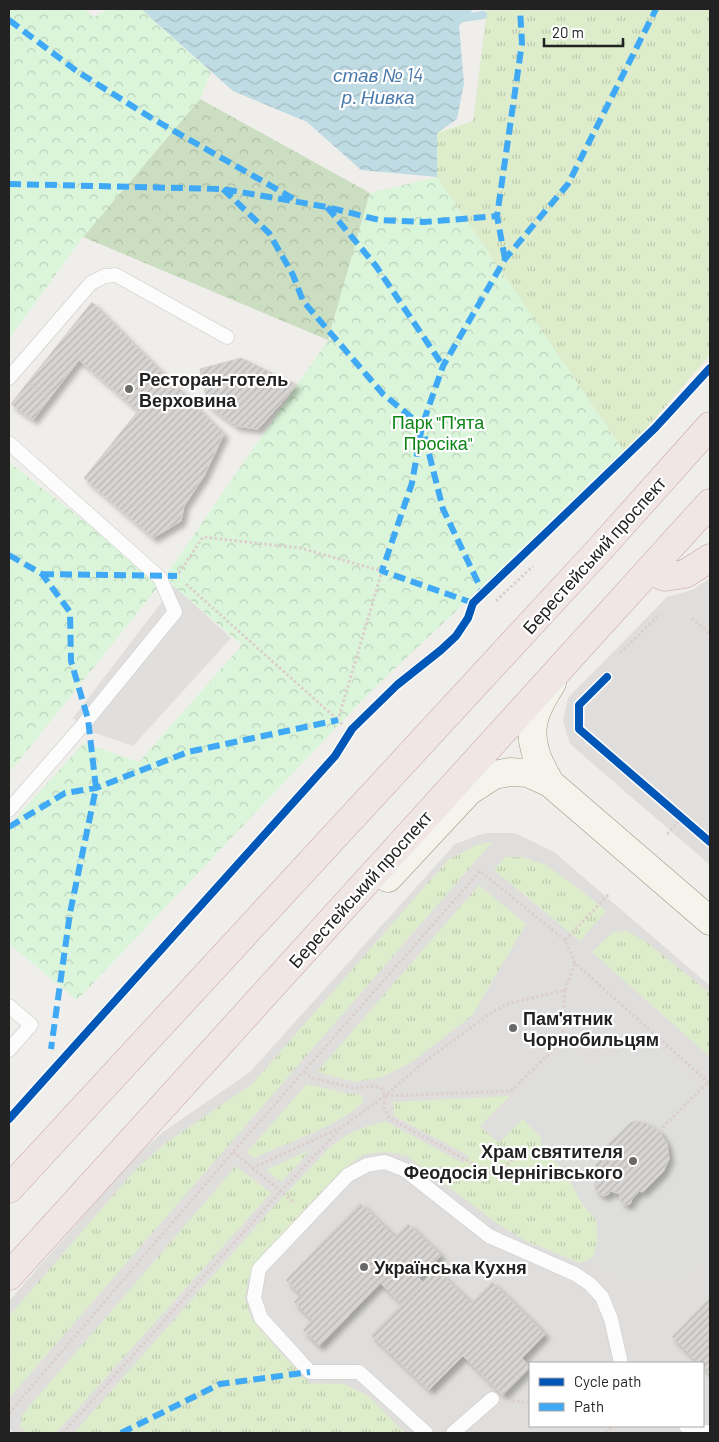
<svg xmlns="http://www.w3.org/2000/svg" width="719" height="1442" font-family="Barlow,sans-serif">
  <defs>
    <pattern id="grass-tufts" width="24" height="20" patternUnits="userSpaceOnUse" patternTransform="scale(1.25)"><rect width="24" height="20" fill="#ddeccb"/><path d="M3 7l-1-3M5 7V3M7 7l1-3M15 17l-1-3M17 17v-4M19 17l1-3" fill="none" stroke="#bdcaae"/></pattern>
    <pattern id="forest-crowns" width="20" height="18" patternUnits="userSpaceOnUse" patternTransform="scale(1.25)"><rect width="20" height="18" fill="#cbdec1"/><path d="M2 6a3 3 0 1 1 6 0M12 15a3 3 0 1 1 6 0" fill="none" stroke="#aebea6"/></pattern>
    <pattern id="park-crowns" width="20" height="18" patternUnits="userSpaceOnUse" patternTransform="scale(1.25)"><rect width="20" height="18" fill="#daf5da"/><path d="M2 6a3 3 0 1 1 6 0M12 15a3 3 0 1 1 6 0" fill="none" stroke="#bbd2bb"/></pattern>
    <pattern id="water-waves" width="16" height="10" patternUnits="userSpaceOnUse" patternTransform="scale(1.25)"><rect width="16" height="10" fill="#bfdbe3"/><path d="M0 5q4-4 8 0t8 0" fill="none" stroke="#a4bcc2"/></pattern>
    <pattern id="building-hatch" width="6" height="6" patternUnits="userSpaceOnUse" patternTransform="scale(1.25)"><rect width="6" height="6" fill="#d7d4d2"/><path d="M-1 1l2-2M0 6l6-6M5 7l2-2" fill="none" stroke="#b8b6b4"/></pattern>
    <filter id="shadow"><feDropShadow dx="4.5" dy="4.5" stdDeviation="2.5" flood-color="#0004"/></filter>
  </defs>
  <rect width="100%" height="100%" fill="#f0eeeb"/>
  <path fill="#dfdedc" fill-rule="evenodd" d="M710,578V865L570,744L563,721L568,698L667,597L692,590Z
    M485,833H515L554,852L710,986V1433H14L9,1428V1301L131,1162L160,1134L250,1072L455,844ZM530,1363H703V1426H530Z"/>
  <path fill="#dededc" d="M643,1034L710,1097V1247L683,1276L632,1279L577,1255L449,1163L567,1048L591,1070Z"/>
  <path fill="url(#grass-tufts)" d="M487,9H710V355L625,453L437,177V133L473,121Z
    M493,841L9,1398V1316L137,1168L166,1143L252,1084L448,860L474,846Z
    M505,857H522L546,865L587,895L606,911L580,941L494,870Z
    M479,885L526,924L490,985L473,1015L412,1062L380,1078L354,1082L317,1072Z
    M627,931L649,944L710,993V1057L592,952L613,932Z
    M307,1084L351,1094H361L364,1100C349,1122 280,1146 254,1158L247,1152Z
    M510,1096L480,1126L499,1143L523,1119L541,1138V1147L566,1173L582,1204L596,1220L598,1239L593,1257L580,1263L524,1240L497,1223L407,1156L386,1152L365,1154L343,1169L255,1264L248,1280L245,1298L251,1318L279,1351L309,1383L345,1384L368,1396L405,1433H74L275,1205L328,1149L346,1135L368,1126L385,1121L463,1163L469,1156L394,1116L393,1102Z
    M312,1149L281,1182L266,1170Z
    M236,1166L271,1193L56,1433H27L20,1426L22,1415Z"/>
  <path fill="url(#forest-crowns)" d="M200,99L370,193L328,340L83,237Z"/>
  <path fill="url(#park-crowns)" d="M9,9H83L94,17L109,9H141L211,72L200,99L83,237L9,339Z
    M437,177L625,453L374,688L77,1000L9,944V825L84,743L139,762L242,645L164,578L328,340L370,193Z
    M9,462L162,582L9,773Z"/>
  <path fill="#e0dfde" d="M174,586L231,638L133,746L89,731L73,718Z"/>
  <path fill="url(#water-waves)" d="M141,9H471L472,11L459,26L464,83L457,119L437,133V177L361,170L307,122L233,91Z"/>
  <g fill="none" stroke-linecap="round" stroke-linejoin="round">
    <path stroke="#bfdbe3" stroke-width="8" d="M457,19L483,15"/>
  </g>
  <path fill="url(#building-hatch)" stroke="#d3d0cc" filter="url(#shadow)" d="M92,302L224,434L204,476L184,506L181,521L153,538L84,478L138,411L79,360L49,399L28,382Z
    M241,358L297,385L258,429L236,426L208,406L200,369Z
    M28,382L49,399L33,420L11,404Z
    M635,1121L646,1123L659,1131L667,1144L669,1159L663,1172L643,1192L639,1191L632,1199L630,1204L626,1205L622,1203L620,1199V1194L610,1191L609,1194L604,1196L601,1195L596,1191L595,1186L596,1164L607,1153L605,1147L630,1123Z
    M360,1203L395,1237L408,1224L441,1255L419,1278L423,1282L402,1304L380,1283L319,1346L303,1330L312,1320L294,1302L301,1295L286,1280Z
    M436,1269L471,1303L492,1282L545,1334L522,1358L530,1367L503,1395L463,1356L429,1390L371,1335Z
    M710,1298V1375L703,1368V1363H698L672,1337Z"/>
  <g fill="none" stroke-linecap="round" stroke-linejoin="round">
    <g stroke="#c9c8c7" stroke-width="15">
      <path id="service" d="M9,378L91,283L105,276L116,275L227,337
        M9,443L160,578L175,612L83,725L9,810
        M9,1006L31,1025L9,1050
        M686,1426L696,1431L710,1432
        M426,1433L359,1372H310L261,1318L254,1298L259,1269L348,1175L367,1165L385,1162L405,1170L489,1236L575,1274L590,1284L602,1297L611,1319L621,1363
        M453,1433L492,1399"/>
    </g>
    <g stroke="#999a82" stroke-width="29">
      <path id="secondary" d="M550,783C545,773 537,761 535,750C527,724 538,705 552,683
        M388,878L469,791L494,775L510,772L528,773L550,783L710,921"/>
    </g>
    <g stroke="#c5a2ac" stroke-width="29">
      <path id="trunk" d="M649,571L665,577L685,574L710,558
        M9,1189L600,549L710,426
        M9,1276L710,503"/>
    </g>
    <path stroke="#dccecd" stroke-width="3" stroke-dasharray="2.5 2.5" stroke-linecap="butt" d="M179,573L203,537L300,548L382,571L338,720L344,726
      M186,584L338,720
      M496,601L533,566
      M692,618L710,634
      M620,653L660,614
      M667,834L686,813
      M565,940L610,893
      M304,1072L313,1078L353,1088L373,1086L381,1088L385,1096L384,1107L389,1118L496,1176L517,1155
      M386,1096L511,1091L562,1041L565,990
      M659,1131L708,1082
      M233,1152L295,1203
      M252,1168L342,1127L385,1096L419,1066L492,1012L507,1004L565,990L575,963
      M512,1401L530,1403
      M9,1413L233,1152L480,871L565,940L575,963L710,1084
      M63,1433L281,1191L342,1127
      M606,1433L613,1426"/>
    <use href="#service" stroke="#fdfcfc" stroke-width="14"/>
    <use href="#secondary" stroke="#f4f4ed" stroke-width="28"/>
    <use href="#trunk" stroke="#f0e6e4" stroke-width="28"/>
    <path stroke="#3fa9f5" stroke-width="6" stroke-dasharray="12 6" stroke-linecap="butt" d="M9,20L78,72L153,119L294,199
      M9,184L223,189L327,207L379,220L424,222L497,216
      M223,189L269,233L293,275L303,301L383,394L422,426L443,509L483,593
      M327,207L376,266L443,366
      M505,259L497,216L522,43L520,9
      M9,555L42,574L70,612L71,661L88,719L96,788L70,913L51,1049
      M42,574L177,576
      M473,603L382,571L412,483L422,426L443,366L505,259L568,184L656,9
      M9,827L65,793L96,788L188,752L338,720
      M121,1433L220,1384L310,1372"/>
    <g stroke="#fff" stroke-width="11">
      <path id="cycleway" d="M607,677L579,705V729L710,842
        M9,1119L335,756L352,729L397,685L441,650L456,636L468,618L473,603L655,428L710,368"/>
    </g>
    <use href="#cycleway" stroke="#0057b8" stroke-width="8"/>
  </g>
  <g fill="#6a6968" stroke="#fff" stroke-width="2">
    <circle cx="129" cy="389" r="5"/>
    <circle cx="513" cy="1028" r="5"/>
    <circle cx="633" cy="1161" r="5"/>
    <circle cx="364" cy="1267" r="5"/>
  </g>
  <g text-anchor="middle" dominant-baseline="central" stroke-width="4.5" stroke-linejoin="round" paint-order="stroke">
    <g font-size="18" font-weight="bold" fill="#222" stroke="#fff" text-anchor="start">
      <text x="139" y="379">Ресторан-готель<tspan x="139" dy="21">Верховина</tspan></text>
      <text x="523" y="1018">Пам'ятник<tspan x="523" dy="21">Чорнобильцям</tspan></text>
      <text x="623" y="1151" text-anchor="end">Храм святителя<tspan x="623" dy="21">Феодосія Чернігівського</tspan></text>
      <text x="374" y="1267">Українська Кухня</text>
    </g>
    <g font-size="18" fill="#0c8416" stroke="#fff">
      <text x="438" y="422">Парк "П'ята<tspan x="438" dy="21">Просіка"</tspan></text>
    </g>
    <g font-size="18" fill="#222" stroke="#fff">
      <text transform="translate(594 555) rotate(-48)">Берестейський проспект</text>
      <text transform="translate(360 889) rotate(-48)">Берестейський проспект</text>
    </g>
    <g font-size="19" font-style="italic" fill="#4a7aab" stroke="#fff">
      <text x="378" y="74">став № 14<tspan x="378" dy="22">р. Нивка</tspan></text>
    </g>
  </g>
  <rect width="719" height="1442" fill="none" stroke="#222222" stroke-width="20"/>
  <rect x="529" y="1362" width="175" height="65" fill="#ffffff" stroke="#a7a7a7"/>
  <rect x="539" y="1378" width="25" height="8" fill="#0057b8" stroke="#a7a7a7"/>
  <text x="574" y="1387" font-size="15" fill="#222222">Cycle path</text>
  <rect x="539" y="1403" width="25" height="8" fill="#3fa9f5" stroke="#a7a7a7"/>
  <text x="574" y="1412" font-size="15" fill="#222222">Path</text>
  <path d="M544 38v8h79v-8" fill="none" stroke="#222222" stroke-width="2.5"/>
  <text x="552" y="38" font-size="15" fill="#222222" stroke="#ffffff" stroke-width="4" paint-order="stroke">20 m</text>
</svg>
